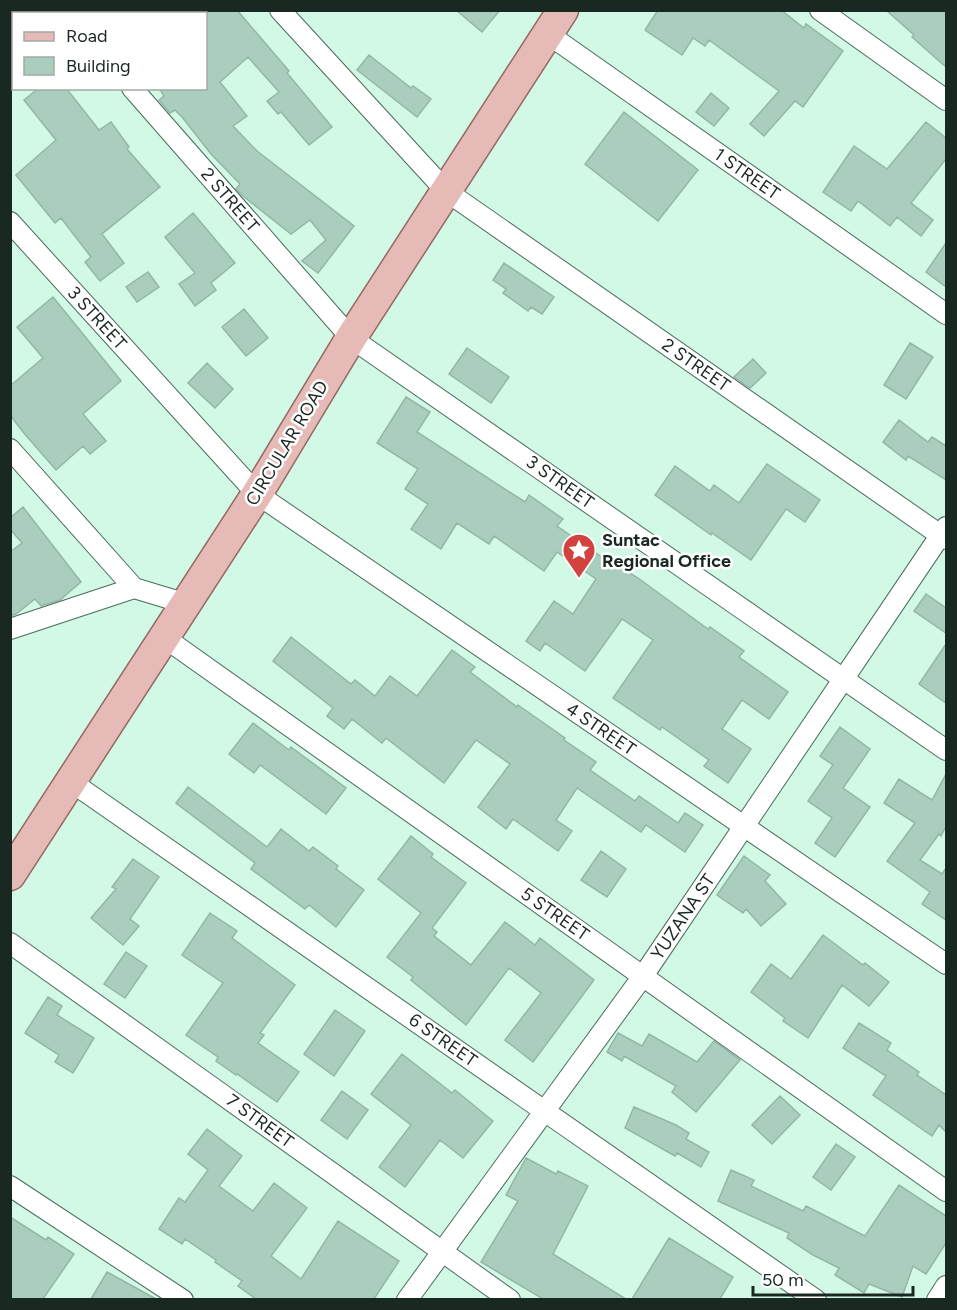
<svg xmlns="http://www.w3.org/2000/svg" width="957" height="1310" font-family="Figtree,sans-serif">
  <rect width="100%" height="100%" fill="#d2f8e6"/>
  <path fill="#a9cebd" stroke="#93b7a7" stroke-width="1.5" d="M206,10H237L289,71L287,73L332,127L309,145L281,112L278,114L267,101L279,92L248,57L220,82L247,116L233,126L257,151L354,226L318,273L302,261L326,240L310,220L291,234L243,196L236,189L240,184L211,154L182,117L175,110L170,113L159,100L164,96L159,88H206Z
    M456,10H500L482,32Z
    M658,10H781L804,28L806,24L843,51L803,107L795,101L764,136L750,124L779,91L709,40L705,46L693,38L682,55L645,30Z
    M886,10H946V67L912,37L914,35Z
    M369,55L411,88L413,86L431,99L417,117L357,70Z
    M39,88H66L99,130L111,122L129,147L127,149L160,187L102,234L124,263L100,281L85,262L91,257L61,218L55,223L16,175L56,140L24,100Z
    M711,93L729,108L714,126L696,112Z
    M624,112L698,170L658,221L585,164Z
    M926,122L946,138V159L911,203L933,220L921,236L897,217L890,226L858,201L851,211L823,192L854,146L887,169Z
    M193,213L235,263L211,283L216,290L195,306L179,284L195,273L165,237Z
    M946,243V287L926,272Z
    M504,263L554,297L542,314L531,307L528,311L503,293L506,289L493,280Z
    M148,272L159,287L137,302L126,287Z
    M53,297L121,381L83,414L106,441L90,454L83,446L56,470L23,432L10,415V386L43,358L17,327Z
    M244,309L268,338L246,356L222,327Z
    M910,343L933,357L906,399L884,385Z
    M467,348L509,377L491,403L449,374Z
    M753,359L766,373L750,388L734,377Z
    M207,363L233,389L215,408L188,383Z
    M406,397L430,412L417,432L525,502L529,495L563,519L557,526L612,564L613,562L638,578L708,629L710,627L744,651L739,657L788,692L769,719L742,700L722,729L751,749L728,783L704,766L709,760L662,727L660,730L613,698L653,640L622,619L585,671L545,643L540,651L526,641L554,601L573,614L596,579L557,552L544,571L494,536L489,544L457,523L441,549L411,529L428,504L405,489L418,469L377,443Z
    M899,420L928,442L932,437L946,446V480L908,456L906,460L883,442Z
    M767,464L820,500L805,522L786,509L751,560L712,533L711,535L655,495L675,466L710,491L714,485L739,503Z
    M23,507L81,582L60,600L41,606L35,599L16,614L10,616V552L22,543L10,529V518Z
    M926,594L946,608V633L914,611Z
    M291,637L351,684L355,680L375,696L390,676L417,696L452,650L475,667L470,672L517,707L518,705L565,738L564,740L596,762L590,770L635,801L639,796L678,823L685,813L703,825L685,852L646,825L641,832L577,788L556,820L572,831L558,851L513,819L506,829L478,807L510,764L476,740L444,783L386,738L382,743L352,719L344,729L327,716L333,708L273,661Z
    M946,644V703L919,684Z
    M253,723L289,750L291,747L346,788L326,814L260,765L254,773L229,754Z
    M840,727L870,749L843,788L870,807L835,857L815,843L832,818L808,801L833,765L820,756Z
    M946,774V826L941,836L939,834L920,860L942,874L946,868V920L922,904L930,892L887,861L915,823L884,803L899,779L932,800Z
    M188,787L267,847L281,829L309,851L313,847L338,866L336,869L364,890L336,927L309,905L305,909L251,869L255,863L176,803Z
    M411,836L433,854L431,857L466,883L432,928L437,932L434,936L471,965L505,922L535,945L540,938L594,980L533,1062L505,1040L541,993L509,968L466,1025L411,980L413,977L387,957L421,913L378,879Z
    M601,851L626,869L607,897L581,880Z
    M744,856L770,875L765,881L786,904L761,926L746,909L743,913L717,895Z
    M133,859L159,877L130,919L139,926L123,945L91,918L116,889L112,887Z
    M210,913L237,931L232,938L295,985L260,1033L264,1035L258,1043L299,1072L277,1102L237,1074L236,1075L216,1061L218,1057L186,1035L223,983L182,955Z
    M823,935L863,965L865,963L889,982L869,1006L842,985L808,1038L783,1021L785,1018L751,992L771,964L791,979Z
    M126,952L147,966L125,998L104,984Z
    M48,997L62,1006L57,1015L94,1038L73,1073L55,1062L59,1055L25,1033Z
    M335,1010L365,1031L334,1076L304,1054Z
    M859,1023L891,1043L887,1050L919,1072L917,1075L946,1095V1132L939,1125L932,1136L873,1095L886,1076L843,1048Z
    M618,1033L642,1046L649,1034L697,1062L714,1041L740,1060L696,1112L672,1092L676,1086L624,1056L622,1061L607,1052Z
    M402,1054L452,1093L455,1090L493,1121L463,1158L440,1140L405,1187L379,1167L411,1125L371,1094Z
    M342,1091L368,1110L347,1139L321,1120Z
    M780,1096L800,1115L772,1144L752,1125Z
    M634,1107L676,1125L689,1133L686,1139L709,1152L701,1167L677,1153L675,1156L625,1128Z
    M207,1129L242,1156L219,1186L253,1211L274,1183L307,1208L271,1256L301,1279L338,1221L399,1261L374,1299H256L238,1286L242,1281L215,1262L216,1260L185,1239L182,1244L159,1229L179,1198L185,1202L208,1170L188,1154Z
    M836,1144L855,1157L831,1190L813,1177Z
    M526,1158L556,1174L558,1171L588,1186L553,1254L626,1299H543L481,1262L518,1201L506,1195Z
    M731,1170L754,1180L751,1186L803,1211L806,1206L865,1236L899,1185L946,1216V1243L926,1274L913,1266L902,1297L869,1284L864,1293L835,1275L839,1268L813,1255L787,1238L789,1233L718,1201Z
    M10,1217L46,1240L48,1237L74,1254L43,1299H10Z
    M669,1238L733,1277L720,1299H632Z
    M107,1272L156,1299H91Z"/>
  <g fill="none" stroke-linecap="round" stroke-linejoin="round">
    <g stroke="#4a6c5d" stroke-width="22">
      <path id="street" d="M64,10L67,14
        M280,10L446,191L946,539
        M820,10L946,100
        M548,34L946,314
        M132,88L351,338L946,750
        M10,222L257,494L946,964
        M10,449L134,588L187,604
        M10,629L134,588
        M165,638L946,1191
        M70,781L816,1300
        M10,943L510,1300
        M10,1186L183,1300
        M407,1300L643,976L946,527
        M937,1300L946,1286"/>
    </g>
    <g stroke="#946962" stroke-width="33">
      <path id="primary" d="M10,875L257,494L351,338L563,10"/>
    </g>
    <use href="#street" stroke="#fff" stroke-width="20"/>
    <use href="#primary" stroke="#e6bab6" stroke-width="30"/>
  </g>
  <defs>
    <g id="sight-pin" transform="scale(1.725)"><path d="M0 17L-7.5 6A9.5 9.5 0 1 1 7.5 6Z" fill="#d24340" stroke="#fff"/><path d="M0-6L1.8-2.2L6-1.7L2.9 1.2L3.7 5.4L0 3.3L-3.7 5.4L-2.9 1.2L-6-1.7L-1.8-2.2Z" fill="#fff"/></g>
  </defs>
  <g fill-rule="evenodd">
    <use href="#sight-pin" x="579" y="550"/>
  </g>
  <g text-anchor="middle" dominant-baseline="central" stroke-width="5" stroke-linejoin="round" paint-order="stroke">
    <g font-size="18" fill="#1a2822" stroke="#fff">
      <text transform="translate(747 174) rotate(35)">1 STREET</text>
      <text transform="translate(230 200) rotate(49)">2 STREET</text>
      <text transform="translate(97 318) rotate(48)">3 STREET</text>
      <text transform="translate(696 365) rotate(35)">2 STREET</text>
      <text transform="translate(287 443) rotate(-59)">CIRCULAR ROAD</text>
      <text transform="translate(560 482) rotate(35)">3 STREET</text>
      <text transform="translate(601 729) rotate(34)">4 STREET</text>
      <text transform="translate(555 914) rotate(35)">5 STREET</text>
      <text transform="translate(683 917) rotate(-56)">YUZANA ST</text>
      <text transform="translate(443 1040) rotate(35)">6 STREET</text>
      <text transform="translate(260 1121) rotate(36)">7 STREET</text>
    </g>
    <g font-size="18" font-weight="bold" fill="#1a2822" stroke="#fff" text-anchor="start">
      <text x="602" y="540">Suntac<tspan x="602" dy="21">Regional Office</tspan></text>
    </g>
  </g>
  <rect width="957" height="1310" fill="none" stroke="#1a2822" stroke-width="24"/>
  <rect x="12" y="12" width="195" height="78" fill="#ffffff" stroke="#a3a9a7" stroke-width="1.5"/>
  <rect x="24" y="32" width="30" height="9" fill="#e6bab6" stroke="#a3a9a7" stroke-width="1.5"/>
  <text x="66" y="42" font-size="18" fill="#1a2822">Road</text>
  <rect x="24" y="57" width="30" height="18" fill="#a9cebd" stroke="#a3a9a7" stroke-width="1.5"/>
  <text x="66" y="72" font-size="18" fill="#1a2822">Building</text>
  <path d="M753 1286v9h160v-9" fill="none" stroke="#1a2822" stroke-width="3"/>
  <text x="762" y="1286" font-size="18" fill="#1a2822" stroke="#ffffff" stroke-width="4.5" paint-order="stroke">50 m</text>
</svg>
